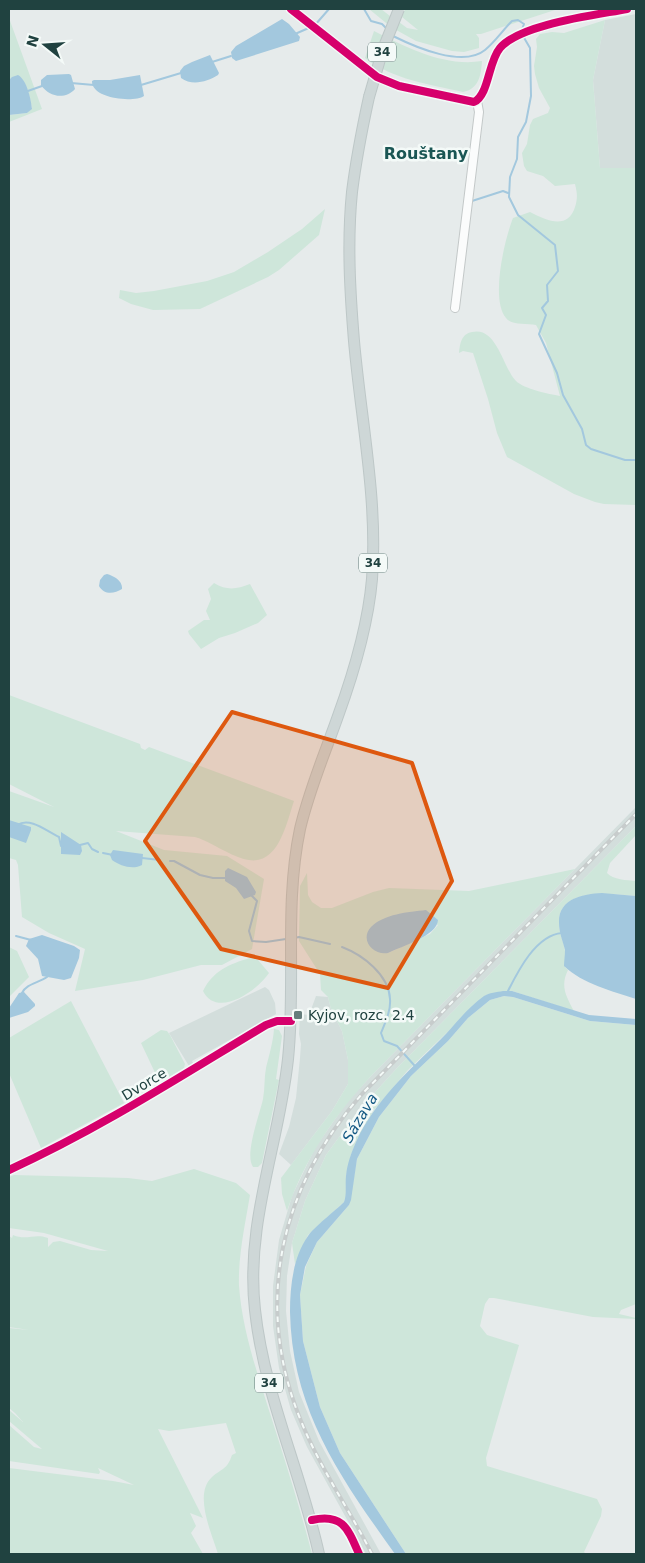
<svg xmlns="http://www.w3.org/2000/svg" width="645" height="1563" font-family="'DejaVu Sans',sans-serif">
  <rect width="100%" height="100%" fill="#e6ebeb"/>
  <path fill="#d3dedc" d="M636,14V168H600L593,80L605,20Z
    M636,807V826L397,1068L358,1111L326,1155L305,1201L292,1243L287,1276L286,1311L290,1351L299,1392L319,1441L381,1554H366L307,1447L291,1410L279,1368L273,1326V1286L279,1240L292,1196L315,1148L347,1102L372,1075Z
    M265,987L269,990L275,1003L276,1014L192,1061L193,1063L189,1066L169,1033Z
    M316,996L328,997L331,1009L342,1031L348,1060V1084L332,1111L291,1165L279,1154L289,1127L296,1098L300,1058L301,1044L299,1034L300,1014L309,1015Z"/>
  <path fill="#cee6da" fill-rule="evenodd" d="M369,9H381L390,16L388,22L397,26L399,22L407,28L418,30L402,17L405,9L555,10L481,34H476L479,38V48L464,52L452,51L416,41L391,27Z
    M9,18L42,109L9,122V115L27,113L32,108C30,97 24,66 9,80Z
    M605,20L593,80L600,168H636V505L604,504L595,502L574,494L507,457L497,433L488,399L473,353L463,351L459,353C460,344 461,334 472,332C497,326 503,368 516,381C524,389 549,394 560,396L546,343L536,325C527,323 512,326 506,318C490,299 505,238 513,218L530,212C547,221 568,230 575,207C578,198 577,192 575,184L555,186L543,176L527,171L524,166L522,153L527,144L530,125L533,119L548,113L550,108L539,88L535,74L534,66L537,47L536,39L540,34L552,32L564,33Z
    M374,31C407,48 445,67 482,61C481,75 479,89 463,92C429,84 394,80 365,58Z
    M325,209L319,235L279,270L268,277L200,309L153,310L131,304L119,298L120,290L136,293L154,291L207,281L234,272L268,252L302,229Z
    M214,583C227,591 237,589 250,584L267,615L258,623L235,633L219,638L201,649L189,634L188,631L204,620H210L206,611L211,599L208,589Z
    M9,695L140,744L141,748L145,750L149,747L294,801C287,821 279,865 249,860C241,859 233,855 227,852C216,847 206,840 195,837L116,831L164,850L227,856L264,879L252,949L222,965H201L143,980L75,991L85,949L49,933L22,917L18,865L16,860L9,858V791L54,807L9,784Z
    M636,826V835L610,863L607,873C613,880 627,880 636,881V896C612,894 557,886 559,924C559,933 564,942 565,951C565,956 565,962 565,967L568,970C560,986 566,996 574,1011L512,991L486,995L408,1070L374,1110L356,1142L351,1155L346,1175V1197L344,1202L308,1235L295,1264L292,1243L305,1201L326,1155L358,1111L397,1068Z
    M575,869L372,1075C334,1116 305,1158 287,1211L282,1194L281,1178L332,1111L348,1084V1060L342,1031L331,1009L328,997L321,990L320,974L299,941L300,886L307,873L308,895L312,902L321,908H332L373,892L389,888L469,891ZM403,913L438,925L430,934L388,953L376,923Z
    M9,947L17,951L29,977L9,997Z
    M250,958L258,960L269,973C257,991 217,1019 203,991C213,971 229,964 250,958Z
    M504,996L513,997L590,1021L636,1025V1304L621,1310L619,1314L636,1318V1319L593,1317L494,1298H489L485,1304L480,1326L487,1335L519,1345L486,1458L487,1466L597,1499L602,1509L601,1516L584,1552L586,1554H406L340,1453L320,1407L303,1341L300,1295L306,1266L317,1242L349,1205L357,1159L379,1117L411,1076L448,1041L468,1018L490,1000Z
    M71,1001L124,1103L41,1148L9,1073V1038Z
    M274,1029L279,1030L282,1036L276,1079L279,1080L262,1163L258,1167H253C244,1154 260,1114 263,1099C265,1088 264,1078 266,1068C269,1055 273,1043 274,1029Z
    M161,1030L167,1031L170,1035L185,1064L184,1068L162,1081L158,1079L141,1043Z
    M194,1169L236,1183L250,1195C245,1225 238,1256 239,1286C242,1327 255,1366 267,1404C283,1454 299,1504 312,1554H218C212,1534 193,1494 212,1477C222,1468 227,1470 232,1455L236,1453L226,1423L169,1431L158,1429L203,1518L190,1513L196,1526L191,1533L203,1554H9V1468L113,1481L134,1485L98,1468L100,1472L99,1474L9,1461V1425L34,1447L42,1449L9,1421V1410L23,1422L15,1413L9,1408V1328L29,1330L9,1327V1236L12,1238L13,1235C27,1241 34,1233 48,1238V1247L53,1242L60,1241L91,1250L108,1251L44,1233L9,1228V1177L14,1175L128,1178L152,1181Z"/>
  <path fill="#a3c8de" d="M282,19L289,24L300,37L299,41L236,61L232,58L231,52L236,46Z
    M210,55L219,73L218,75C207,82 192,86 181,78L180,71L184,66L192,62Z
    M69,74L71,75L75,89C65,100 49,97 41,85V80L47,75Z
    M18,75C27,80 31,99 32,109L27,113L9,115V80L12,77Z
    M140,75L144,96C134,103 91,99 92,81L94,80H110Z
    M107,574C114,576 123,581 122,589C114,594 104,595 99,586L100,580L104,575Z
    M9,820L31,827V830L26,843L9,837Z
    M61,832L81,845L82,851L80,855L61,854Z
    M113,850L143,854L142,865C133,870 120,866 112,860L110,855Z
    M228,868L247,877L256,892L255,895L244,899L236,888L225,881V871Z
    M602,893L636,896V999C612,991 583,984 564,966C564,961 565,956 565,950C563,941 559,933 559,923C558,899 582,894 602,893Z
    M426,910L438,920C437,936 402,946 388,953C374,956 359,940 371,927C384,914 408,912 426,910Z
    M42,935L74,946L80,950L79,958L71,978L64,980L42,976L38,959L26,946L29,939Z
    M503,991H512L589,1015L636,1019V1025L590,1021L513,997L504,996L490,1000L468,1018L448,1041L411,1076L379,1117L357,1159L351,1200L349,1205L317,1242L305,1267L300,1295L303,1341L320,1407L340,1453L406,1554H395C340,1477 292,1410 290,1312C290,1287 293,1257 308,1236C314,1227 335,1211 344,1202C347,1194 345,1185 346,1176C347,1165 351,1153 356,1142C375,1100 409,1071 441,1039C455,1025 467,1008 484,996C489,993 497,992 503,991Z
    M24,992L35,1004V1006L28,1012L9,1018V1008L19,993Z"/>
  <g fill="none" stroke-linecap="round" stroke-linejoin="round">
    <path stroke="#a3c8de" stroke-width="2" d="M364,9L371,21L382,24L387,29
      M315,25L329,9
      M295,34L311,27
      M393,36C415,47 463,68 485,50C495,42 503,30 512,21L518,20L524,24L521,32
      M523,36L530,48L531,96L526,122L518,137L517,159L510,177L509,197L518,215L555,245L558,271L547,285L548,301L542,308L546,315L539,334L557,373L563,395L582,429L586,445L591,449L625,460H636
      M212,62L231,56
      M71,83L94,85
      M141,85L181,73
      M25,92L42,86
      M472,201L503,191L508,193
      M17,825C31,817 46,831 59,837L61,846H63
      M80,845L88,843L92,849L98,852
      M103,853L113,855
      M142,858L160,860
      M170,861H174L200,875L213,878H226
      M251,895L257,901L249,931L252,941L266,942L286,939
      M16,936L31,940
      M294,938L299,937L330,944
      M342,947C363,955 389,975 390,999C391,1011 385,1023 381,1033L384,1041L397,1046L414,1065
      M508,991C518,971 536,935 562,933
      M22,993C26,984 38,983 47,977"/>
    <g stroke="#c3c8c8" stroke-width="10">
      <path id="minor" d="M291,9L377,77L399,86L474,102C489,95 488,62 500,48C520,24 596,15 627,9
        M455,308L479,112L477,101
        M9,1170C99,1129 181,1076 266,1025L277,1021H291
        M312,1520C343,1513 348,1529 359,1554"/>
    </g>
    <g stroke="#bdc7c7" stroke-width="12">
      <path id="major" d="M319,1554C301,1472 264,1394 255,1310C245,1224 279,1144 288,1059C296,983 284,905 300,829C309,790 325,753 338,716C354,672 368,626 372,579C378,499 361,421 354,341C350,292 347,242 352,192C356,160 362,129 369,97"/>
    </g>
    <use href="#minor" stroke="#fbfcfc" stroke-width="8"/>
    <use href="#major" stroke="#ced7d7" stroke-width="10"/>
    <g stroke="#c7cccc" stroke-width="4">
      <path id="rail" d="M372,1554C349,1509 320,1468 301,1421C253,1304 280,1187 362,1094L636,814"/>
    </g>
    <use href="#rail" stroke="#f4faf8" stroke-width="2" stroke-dasharray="5.5" stroke-linecap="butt"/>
    <g stroke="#bdc7c7" stroke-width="12" stroke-linecap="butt">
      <path id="major-bridge" d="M369,97L383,49L399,9"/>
    </g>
    <use href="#major-bridge" stroke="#ced7d7" stroke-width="10"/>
    <g stroke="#f4faf8" stroke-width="11">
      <path id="cycleway" d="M291,9L377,77L399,86L474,102C489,95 488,62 500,48C520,24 596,15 627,9
        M9,1170C99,1129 181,1076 266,1025L277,1021H291
        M312,1520C343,1513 348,1529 359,1554"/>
    </g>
    <use href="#cycleway" stroke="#d6006c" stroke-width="8"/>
  </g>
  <path fill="#de580f" fill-opacity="0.2" stroke="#de580f" stroke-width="4" stroke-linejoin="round" d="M232,712L412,763L452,881L388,988L221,949L145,841Z"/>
  <rect fill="#657d7c" stroke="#f4faf8" stroke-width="2" x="293" y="1010" width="10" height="10" rx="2.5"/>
  <g text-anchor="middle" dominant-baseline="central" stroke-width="5" stroke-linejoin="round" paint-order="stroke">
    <g fill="#f4faf8" stroke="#607977" stroke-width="1">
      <rect x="368" y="42.5" width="28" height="19" rx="4"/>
      <rect x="359" y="553.5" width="28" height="19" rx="4"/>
      <rect x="255" y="1373.5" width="28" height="19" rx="4"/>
    </g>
    <g font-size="12" font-weight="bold" fill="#204240">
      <text x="382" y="52">34</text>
      <text x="373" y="563">34</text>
      <text x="269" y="1383">34</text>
    </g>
    <g font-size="14" fill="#204240" stroke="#f4faf8" text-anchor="start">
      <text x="308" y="1015">Kyjov, rozc. 2.4</text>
    </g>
    <g font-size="14" fill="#204240" stroke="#f4faf8">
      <text transform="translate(144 1084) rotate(-31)">Dvorce</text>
    </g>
    <g font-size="15" font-style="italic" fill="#145984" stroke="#f4faf8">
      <text transform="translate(360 1118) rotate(-59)">Sázava</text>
    </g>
    <g font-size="16" font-weight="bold" fill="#1a5654" stroke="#f4faf8">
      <text x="426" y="153">Rouštany</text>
    </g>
  </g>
  <rect width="645" height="1563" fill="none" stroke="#204240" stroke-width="20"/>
  <g transform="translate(45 45) rotate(287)" stroke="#f4faf8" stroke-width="4" paint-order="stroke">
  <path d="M0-4L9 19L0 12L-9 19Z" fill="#204240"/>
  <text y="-8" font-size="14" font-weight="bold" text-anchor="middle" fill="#204240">N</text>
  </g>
</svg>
